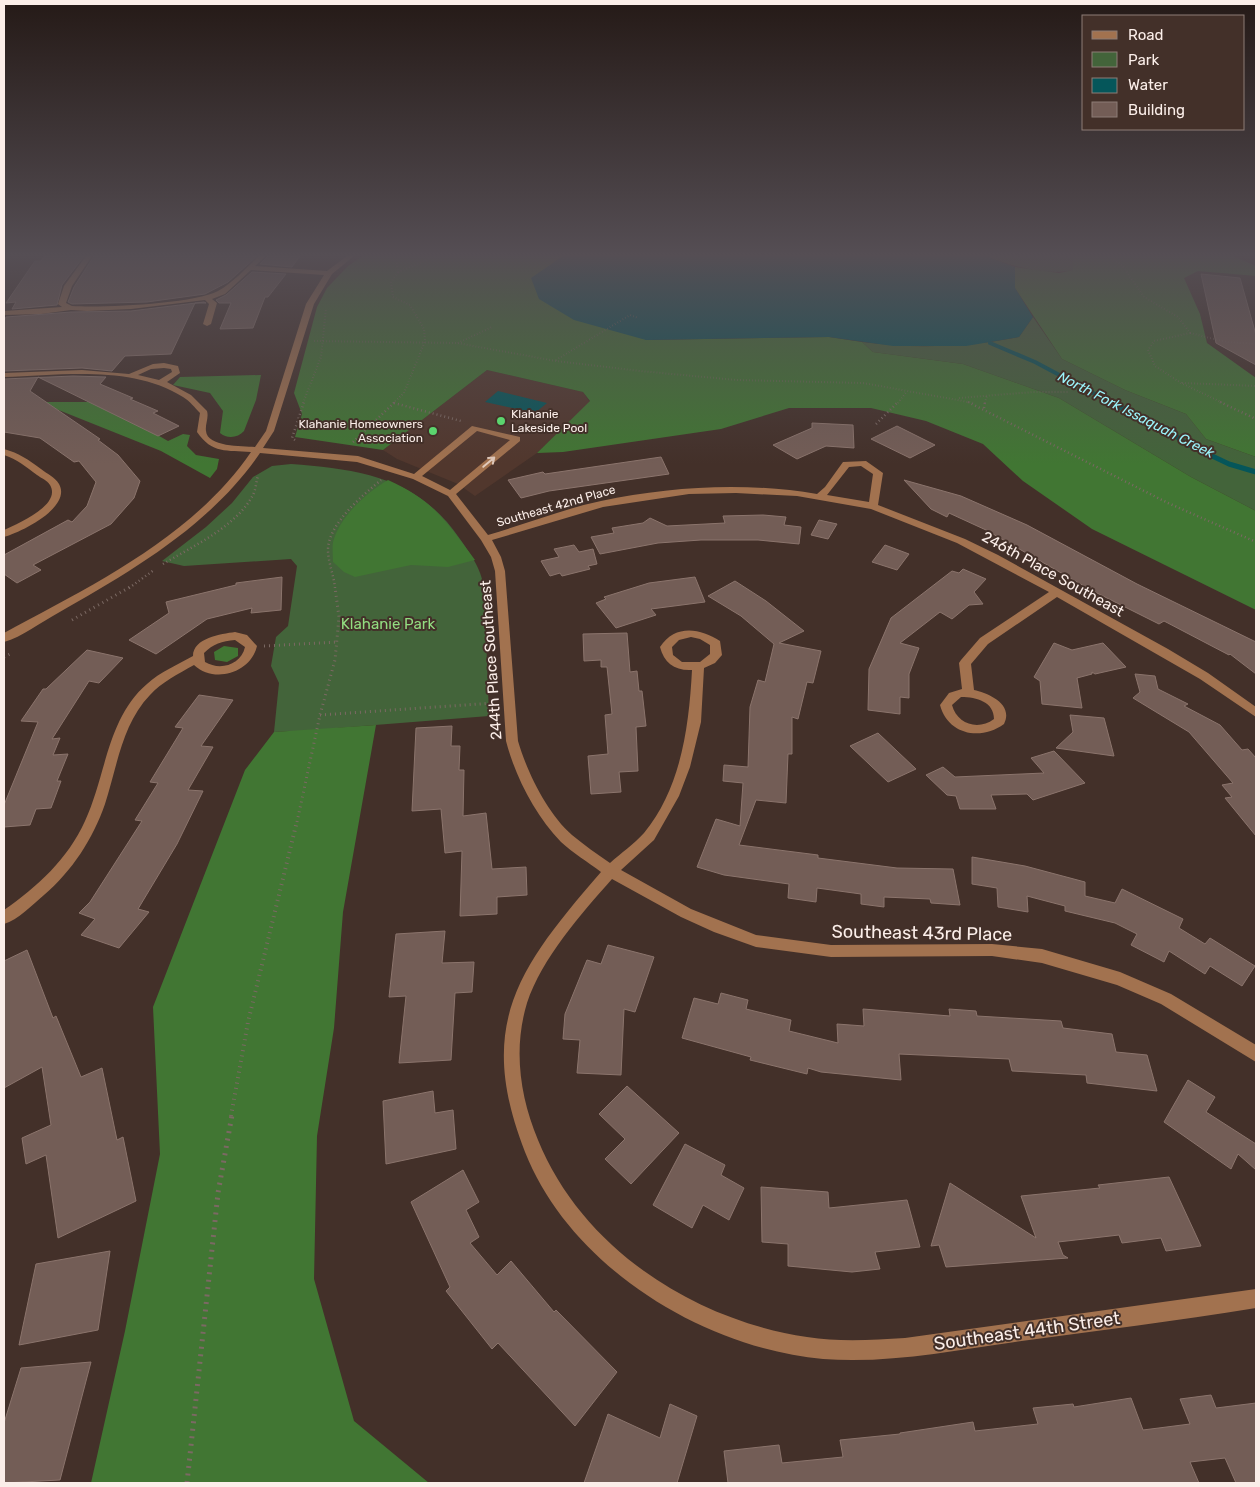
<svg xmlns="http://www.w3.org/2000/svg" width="1260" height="1487" font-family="Rubik,sans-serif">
  <rect width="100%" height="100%" fill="#433029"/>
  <path fill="#51372d" d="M487,370L583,392L590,402L537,453L475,496L458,484L397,459L383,450Z"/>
  <path fill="#43643a" d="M985,256H1072L1074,270C1044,276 1013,266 985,256Z
    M1033,317L1062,359L1125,390L1186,414L1206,439L1256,457V511L1191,477L1059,398L963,364L873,352L862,342C914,349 967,347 1019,337Z
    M291,464C360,469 419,478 460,539C469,552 478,564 482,579C487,598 486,617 486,636C487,662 488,689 489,716L337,728L141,1483L291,731L274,732L279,683L271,666L276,637L288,626L297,566L291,559L184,566L162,561L206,527L232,503L253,477L272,466Z"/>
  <path fill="#417633" d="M363,256H563L557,259L646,340L829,337L862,342L873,352L963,364L1059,398L1191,477L1256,511V610L1092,529L1023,481L983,444L926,421L871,408H789L721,429L563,452L537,453L590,401L583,392L487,370L383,450L295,437L302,414L294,393L317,307L327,288L348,266Z
    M1072,256H1233L1256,266V276L1198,271L1184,278L1200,314L1207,343L1256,378V457L1206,439L1186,414L1125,390L1062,359L1015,288V267L1059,273L1073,270Z
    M261,375L256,400L244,431C238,438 227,439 220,433L223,411L210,393L173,385L180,377Z
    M4,402H89L117,412L168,441L183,434L190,435L187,446L196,455L219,459L217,469L210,478L161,451L56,409L4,410Z
    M388,480C433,500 447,522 475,560L448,567L411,565L355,577L344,572L333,562C333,556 332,548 333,542C340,516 366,493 388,480Z
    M224,646L238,648V656L227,662L215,660L214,652Z
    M376,725L343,912L334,1028L317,1136L314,1279L354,1421L429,1483H91L125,1331L160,1154L153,1007L245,770L274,732Z"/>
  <path fill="#05565a" d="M563,256H985L1015,267V288L1033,317L1019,337L966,346H893L829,337L646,340L574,320L539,299L531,278Z
    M498,391L547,403L535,413L485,402Z"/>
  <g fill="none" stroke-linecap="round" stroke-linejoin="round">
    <path stroke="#05565a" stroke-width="4" d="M990,343L1035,362L1112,403"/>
    <path stroke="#05565a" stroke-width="5" d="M1109,402L1163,427L1187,444L1229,464L1256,472"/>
  </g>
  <path fill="#735d56" stroke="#8b746c" d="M44,256H84L62,285L57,305L12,309L16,302L6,303L35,261H41Z
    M94,256H257L228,282L205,294L147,302L72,304L68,302L74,287Z
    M268,256H300L292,267L260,264Z
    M252,272L286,274L268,297H265L253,328L220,329L231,303H219L216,300L226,295Z
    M1201,274L1240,278L1256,335V365L1216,343Z
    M204,302L206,303H195L171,354L125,356L112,371L82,368L4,371V321L6,317L71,312L131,311Z
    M73,376L106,377L100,384L133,398L130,399L158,411L153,413L179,426L158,436L38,377L30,391L100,439L98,440L118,455L140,481L134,498L111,524L33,565L41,570L17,583L4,574V555L68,520L72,522L87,506L96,482L79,461L74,462L40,438L4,432V379Z
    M812,423L853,425L854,448L826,446L797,459L773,445L812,428Z
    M897,426L935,445L910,458L871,439Z
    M661,457L669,474L549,491L521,498L508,480L543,472L545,474Z
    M904,480L961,496L1027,525L1137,584L1256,642V674L1230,654L1229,655L1164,621L1159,624L1091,590L986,530L949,513L947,517L931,509Z
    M763,515L786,517L784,525L801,527L799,544L758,540H701L658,543L600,554L591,537L614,533L612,528L643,523L650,518L667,526L725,523L723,516Z
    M819,520L837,524L828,539L811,535Z
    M574,545L579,552L593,549L597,564L588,566L590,569L562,576L560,573L550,576L541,561L559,557L554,549Z
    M885,545L909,554L897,570L872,562Z
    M963,569L986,579L974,592L983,604L969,605L952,619L940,612L900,643L919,648L909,674V698L900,697V714L868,710L869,669L891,618L952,571L959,573Z
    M282,577L281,610L251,613L252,608L207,619L156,654L129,640L169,613L166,602L236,585V583Z
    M695,577L705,602L651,609L656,615L616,628L596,603L606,599L604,597L649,583Z
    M735,581L766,601L804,631L779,643L821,651L813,683L807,682L798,719L792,717V754H788L786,803L756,800L739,845L818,855V858L897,868L953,869L960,905L931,903L930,899L884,897V907L861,904V894L817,888L816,902L788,898L789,884L724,875L697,867L716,819L740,826L743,783L723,781L724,765L748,767L750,707L758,680L765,682L774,644L741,616L708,596Z
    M627,633L630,672L637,671L639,691H642L646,726L636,727L638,771L619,772L621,792L591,794L588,756L608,754L605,715L612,714L607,667H601V660L584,661L583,634Z
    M1054,643L1072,650L1103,643L1126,667L1095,674L1092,672V674L1077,678L1082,708L1042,704L1040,681L1034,677Z
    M87,650L123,658L99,683L89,681L52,739L60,738L53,755L68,754L57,781H61L51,808L36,809L30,825L4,827V805L38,722L21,721L43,689H46Z
    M1135,674L1155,676L1158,689L1188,704L1184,706L1220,725L1242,750L1248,749L1256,758V836L1225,798L1232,797L1222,785L1233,783L1189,732L1133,698L1140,692Z
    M199,695L233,700L201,746L213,747L188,790L203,791L177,844L138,909L149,912L119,948L81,935L95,919L79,913L90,902L142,821L135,820L158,783L150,782L183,728L175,727Z
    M1070,715L1104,718L1114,756L1056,748L1073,732Z
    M452,726L451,746H460L459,770H464L463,816L486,813L492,869L526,867L527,895L497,897V914L460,916L462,851L445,853L441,809L412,811L416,728Z
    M878,733L916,769L888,782L850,746Z
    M1054,751L1085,783L1033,800L1027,794L991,795L996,809H960L956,796L947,795L926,775L943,767L955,777L1044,773L1031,758Z
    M972,857L1025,866L1085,882V896L1115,903L1122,889L1183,919L1179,928L1205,944L1210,938L1255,966L1242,986L1210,966L1205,974L1169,951L1164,962L1131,945L1137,934L1115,923L1065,911V906L1027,896L1028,912L998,907L997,888L972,884Z
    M445,931L442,963L474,962L472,992L455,993L451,1060L399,1063L406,996L389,997L396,934Z
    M608,945L654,957L635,1012L624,1009L621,1075L577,1073L580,1040L563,1039L565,1014L587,960L601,964Z
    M27,950L53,1018L56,1016L81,1077L102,1068L117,1140L123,1137L136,1201L58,1238L46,1155L26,1164L22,1138L51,1125L42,1067L4,1088V961Z
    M721,993L748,1000L746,1009L791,1020L789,1031L838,1043L837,1024L864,1026L863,1009L950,1016L949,1009L976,1011L977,1016L1061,1021L1063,1028L1112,1034L1116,1052L1147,1055L1157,1091L1087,1083L1086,1075L1012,1071L1009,1059L899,1054L901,1080L821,1072L808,1068L807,1074L750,1060L751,1057L682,1038L694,998L718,1004Z
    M1188,1080L1215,1097L1206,1112L1256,1144V1170L1238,1154L1231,1169L1164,1122Z
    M627,1086L679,1133L631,1184L605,1159L625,1139L599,1114Z
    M433,1091L435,1113L453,1110L456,1149L386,1164L383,1101Z
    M685,1144L725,1165L721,1175L744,1188L729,1220L703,1205L692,1228L653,1205Z
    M463,1170L479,1202L466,1210L479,1237L470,1243L497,1275L511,1261L554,1312L556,1310L617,1372L575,1426L498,1343L492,1349L446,1291L450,1287L411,1202Z
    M1169,1177L1201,1246L1166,1251L1161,1238L1122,1243L1119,1235L1058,1242L1063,1255L1068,1258L946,1267L939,1245L931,1246L950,1183L1036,1238L1021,1196L1100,1188L1098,1185Z
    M761,1187L828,1192L829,1208L907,1200L920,1247L875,1252L880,1269L852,1272L788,1266V1244L762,1242Z
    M110,1251L98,1330L19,1345L36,1264Z
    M91,1362L60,1480L4,1483V1423L21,1368Z
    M1211,1395L1216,1408L1256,1403V1483H1236L1225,1458L1190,1462L1199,1483H728L724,1451L779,1445L782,1463L843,1457L840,1440L900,1434V1433L973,1422L975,1431L1038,1424L1033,1408L1073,1404L1074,1407L1131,1398L1143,1430L1190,1424L1180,1399Z
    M670,1404L697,1416L677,1483H584L608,1414L660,1438Z"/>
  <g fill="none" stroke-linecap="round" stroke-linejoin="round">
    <path stroke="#7b6963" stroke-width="2" stroke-dasharray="0.5 2.5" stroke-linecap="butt" d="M1109,256L1122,265L1144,297L1178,317L1190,333L1154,341L1148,350L1155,366L1181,383L1223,403
      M398,272L436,256
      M1190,333L1226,342L1256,344
      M314,341L457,343L556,361L640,371L737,380L863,383L974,403
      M458,343L492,327
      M556,360L630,315L638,318
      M1182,383L1256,386
      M959,398L1033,392H1069
      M303,403L321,357L326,308
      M393,403L404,393L425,341L424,329L410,305L393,297L391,282L398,272L396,256
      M898,403L907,391
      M985,403L987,395"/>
    <path stroke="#7b6963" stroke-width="2.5" stroke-dasharray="1 3" stroke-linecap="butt" d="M968,402L1168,503L1256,542
      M1220,402L1256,419
      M394,403L461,421
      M984,408L985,402
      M876,424L898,402
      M295,440L292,438L304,402
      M353,442L395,402
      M163,564C193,546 236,527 253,495C256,489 256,482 258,476
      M129,588L154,570
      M335,588C334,576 328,562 328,550C328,524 363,495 381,480"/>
    <path stroke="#7b6963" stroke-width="3" stroke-dasharray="1 4" stroke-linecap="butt" d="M72,620L130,587
      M264,646L337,642
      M4,657L12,653
      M320,715L494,703
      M297,822L320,715L335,660L339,617L335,587"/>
    <path stroke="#7b6963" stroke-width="4" stroke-dasharray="1 4.5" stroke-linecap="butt" d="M231,1116L248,1022L297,821"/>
    <path stroke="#7b6963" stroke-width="5" stroke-dasharray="2 5.5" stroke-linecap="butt" d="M187,1483L218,1193L232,1115"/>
    <path fill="#a2724f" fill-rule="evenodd" d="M86,256H92L72,286L66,303L72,306C102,308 193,304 218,291C233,283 247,267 259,256H266L255,266L327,271L347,256H354L332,274L314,304L274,431L263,448L358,456L414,474L472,426L520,437V441L456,494L488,535C526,524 563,509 601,501C671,486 747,482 817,494L825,487L843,462L866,461L883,473L878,505L965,539L998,555L1168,649L1208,673L1256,707V717L1200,679L1057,597L988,644L971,664L974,690C988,693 1014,704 1004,724C981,741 948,735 940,705L949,693L962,689L959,663L961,660L980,638L1049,592L957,543L871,509L797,496L736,493L689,494L603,507L492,540L501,557L505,571L518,741C527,772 547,813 572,835C584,845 597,854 610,863C621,853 634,844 644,833C681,788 689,727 692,670C675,671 664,663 660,647C675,624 700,628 720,641L722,655L715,663L704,668L701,722L690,767L679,796L654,840L621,870L691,909L756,935L831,945L992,944L1042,949L1120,972L1171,994L1256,1045V1062L1161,1004L1117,985L1042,963L992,956L831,957L756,947L714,932L681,917L612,879C581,914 542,958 527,1003C513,1049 520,1097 538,1140C582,1248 693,1320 807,1337C839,1342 872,1340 905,1338L1256,1289V1308C1176,1321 1095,1331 1015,1342C951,1351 887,1364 823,1359C702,1348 570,1266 525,1152C475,1024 519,967 601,872C588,862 573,853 561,842C535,815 515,776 506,741L495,571L491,557L481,540L448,496L413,479L357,462L260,453C211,525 132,571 58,613C41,622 22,637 4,642V633C91,586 193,537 251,452C227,450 212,454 197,432L200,413C195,408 190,401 183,397C133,365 62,375 4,377V373L82,370L129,374L153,364L164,363L178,366L180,373L167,382L191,395L207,411C209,418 205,424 206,431C207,447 242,446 255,447L266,431L306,304L324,275L251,270L225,294L212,299L217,303L211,324L207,326L203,324L209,304L205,300L131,309L87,311L71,310L41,314L4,315V311L62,307L58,304L64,286ZM164,368L171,369L172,372L159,380L138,375L151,369ZM477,431L510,440L450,490L422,476ZM861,466L873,474L869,502L827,495L849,467ZM691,637L700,639L710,645V654L700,662H682L673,655L672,647L679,640ZM961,697C977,697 994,702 994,719C978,731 957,724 952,705Z
      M4,449C19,453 29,460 41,469C47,474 55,477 59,484C72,507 22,532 4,537V530C17,524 62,505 50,485C47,480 41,478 37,475C26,467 17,459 4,455Z
      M235,632L247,635L257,646C251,673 214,684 194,665C178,674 162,682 150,695C122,724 117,767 105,804C93,839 72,871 44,895C32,905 18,920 4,924V910C37,887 68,859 85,821C106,776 107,718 147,684C160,672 177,665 193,656C193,638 221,634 235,632ZM235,640L245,647C241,665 220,671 205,662L204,653C213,644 222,641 235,640Z"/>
  </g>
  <defs><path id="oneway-shaft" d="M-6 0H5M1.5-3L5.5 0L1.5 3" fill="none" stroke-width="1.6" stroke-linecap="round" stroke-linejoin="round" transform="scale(1.25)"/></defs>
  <use stroke="#e0c9bb" href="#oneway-shaft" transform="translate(489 462) rotate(-40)"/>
  <linearGradient id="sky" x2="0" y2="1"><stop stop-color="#251a17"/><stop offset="0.55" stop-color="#554e54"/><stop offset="1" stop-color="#554e54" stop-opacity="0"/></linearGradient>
  <rect width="1260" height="464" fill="url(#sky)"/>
  <g fill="#5bd56e" stroke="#433029" stroke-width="2">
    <circle cx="501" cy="421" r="5"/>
    <circle cx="433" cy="431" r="5"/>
  </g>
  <g text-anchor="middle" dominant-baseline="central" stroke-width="4" stroke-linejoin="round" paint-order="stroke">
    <g font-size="12" fill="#fbeee9" stroke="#433029" text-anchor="start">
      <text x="511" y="414">Klahanie<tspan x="511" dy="14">Lakeside Pool</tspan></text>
      <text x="423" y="424" text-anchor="end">Klahanie Homeowners<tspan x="423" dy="14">Association</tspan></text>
    </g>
    <g font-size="12" fill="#fbeee9" stroke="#433029">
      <text transform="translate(556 506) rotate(-16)">Southeast 42nd Place</text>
    </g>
    <g font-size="14" font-style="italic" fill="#9bf4fb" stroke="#433029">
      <text transform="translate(1136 415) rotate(27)">North Fork Issaquah Creek</text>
    </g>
    <g font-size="15" fill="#fbeee9" stroke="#433029">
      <text transform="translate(1053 574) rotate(29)">246th Place Southeast</text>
      <text transform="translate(491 660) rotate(-94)">244th Place Southeast</text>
    </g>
    <g font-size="15" fill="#92dc80" stroke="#433029">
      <text x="388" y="624">Klahanie Park</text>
    </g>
    <g font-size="18" fill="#fbeee9" stroke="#433029">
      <text transform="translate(922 933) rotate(1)">Southeast 43rd Place</text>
      <text transform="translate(1027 1331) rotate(-8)">Southeast 44th Street</text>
    </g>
  </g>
  <rect width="1260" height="1487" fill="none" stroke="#fbeee9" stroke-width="10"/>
  <rect x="1082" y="15" width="162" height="115" fill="#433029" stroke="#8d7c76"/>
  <rect x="1092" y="31" width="25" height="8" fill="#a2724f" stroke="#8d7c76"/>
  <text x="1128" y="40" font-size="15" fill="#fbeee9">Road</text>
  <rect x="1092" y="52" width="25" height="15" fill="#43643a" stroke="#8d7c76"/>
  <text x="1128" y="65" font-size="15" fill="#fbeee9">Park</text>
  <rect x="1092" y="78" width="25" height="15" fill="#05565a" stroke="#8d7c76"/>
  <text x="1128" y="90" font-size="15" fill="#fbeee9">Water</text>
  <rect x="1092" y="102" width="25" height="15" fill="#735d56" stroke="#8d7c76"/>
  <text x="1128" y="115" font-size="15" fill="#fbeee9">Building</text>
</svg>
